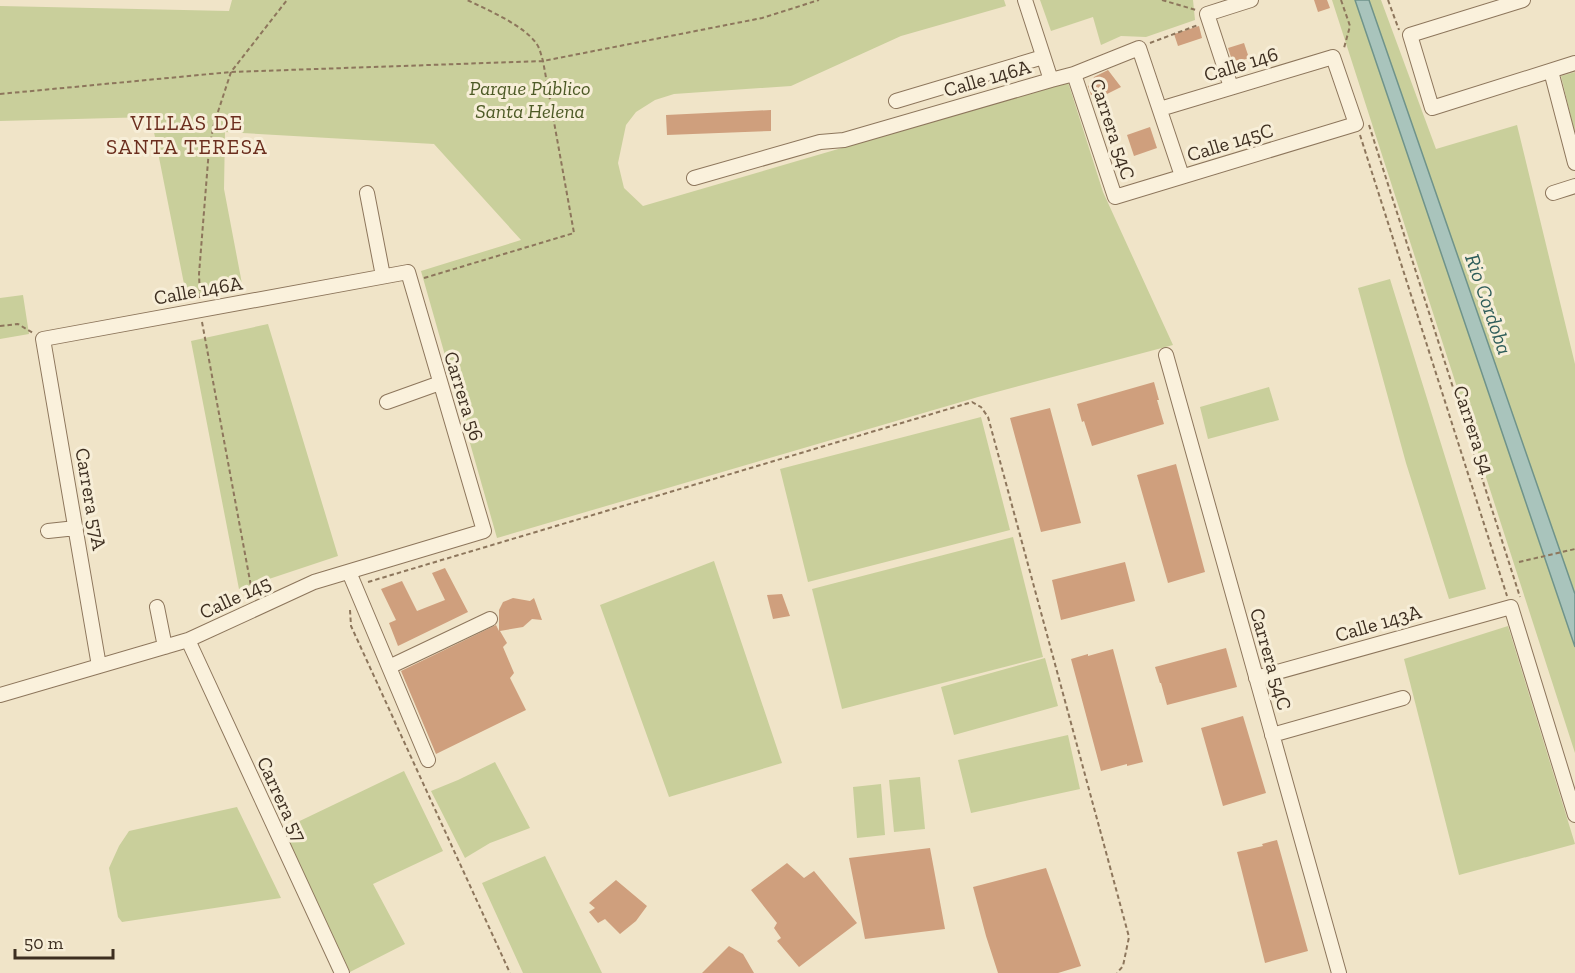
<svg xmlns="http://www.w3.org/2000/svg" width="1575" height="973" font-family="'Zilla Slab',serif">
  <rect width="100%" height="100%" fill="#f0e4c8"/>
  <path fill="#c9cf9b" d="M232,0H1004L1006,6L901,36L791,86L674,94L655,100L636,112L626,125L618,163L624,188L643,206L1068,82L1103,192L1173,345L978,397L497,538L421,271L521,240L434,144L225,132L224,189L243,289L187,299L151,117L0,121V6L229,11Z
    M1040,0H1193L1195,20L1146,37L1121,36L1101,45L1093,17L1051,31Z
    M1332,0H1355L1575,647V753Z
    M1369,0H1381L1436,149L1517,125L1575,364V594Z
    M1575,72V134L1561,76Z
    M1390,279L1486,589L1449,599L1406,463L1358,288Z
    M23,295L29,334L0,339V298Z
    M268,324L338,556L239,589L191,341Z
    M1269,387L1279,420L1208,439L1200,407Z
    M981,417L1010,530L808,582L780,469Z
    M1013,537L1043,657L842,709L812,589Z
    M714,561L782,763L669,797L600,605Z
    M1508,626L1575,844L1459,875L1404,659Z
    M1045,658L1058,706L954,735L941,687Z
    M1068,735L1080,789L971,813L958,760Z
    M495,762L530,828L490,843L465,858L431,791L458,780Z
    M404,771L443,851L373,884L405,944L350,972L283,829Z
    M920,777L925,829L894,832L889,780Z
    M881,784L885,835L857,838L853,787Z
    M237,807L281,898L122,922L118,917L109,868L119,846L129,831Z
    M545,856L602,973H523L482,883Z"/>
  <path fill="#a9c4bc" stroke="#6f938a" stroke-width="1.5" d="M1355,0H1369L1575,594V647Z"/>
  <path fill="#cf9f7d" d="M1314,0H1327L1330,8L1318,12Z
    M1199,26L1202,38L1178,46L1174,34Z
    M1244,43L1249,58L1240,61L1235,60L1231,57L1228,48Z
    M1108,70L1121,87L1099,98L1096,94L1091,95L1088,86L1092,83L1094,77Z
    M771,110V131L667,135L666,115Z
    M1150,127L1157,148L1134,156L1127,135Z
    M1154,382L1159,400H1157L1164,424L1092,446L1084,421L1082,422L1077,404Z
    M1050,408L1081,523L1041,532L1010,418Z
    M1176,464L1205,572L1168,583L1137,475Z
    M1125,562L1135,601L1061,620L1052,580Z
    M445,568L468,612L398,646L389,623L396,620L381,589L402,581L417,611L445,600L432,573Z
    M782,594L790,616L773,619L767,595Z
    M513,598L530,601L534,598L542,620L532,619L523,627L500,631L507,643L503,647L514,673L510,678L526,710L436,754L401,671L496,625L499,631V610L503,602Z
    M1226,648L1237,687L1167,705L1161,683H1160L1155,667Z
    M1113,649L1143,762L1127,766V764L1101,771L1071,659L1088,654V656Z
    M1243,716L1266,793L1223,806L1201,728Z
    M1277,840L1308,951L1265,963L1237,852L1263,846L1262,844Z
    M930,848L945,929L865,939L849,858Z
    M787,863L804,878L814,871L857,923L799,967L777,941L781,938L774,928L777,923L751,890Z
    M1046,868L1081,966L1058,973H998L986,936L973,887Z
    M616,880L647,906L636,921L620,934L605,919L598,923L589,912L595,908L589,903Z
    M729,946L743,954L754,973H702Z"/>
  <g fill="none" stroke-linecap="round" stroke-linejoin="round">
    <g stroke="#8d765c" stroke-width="16">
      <path id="minor" d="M1025,0L1051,80
        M1523,0L1410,35L1432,108L1575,63
        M1551,71L1575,163
        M1074,74L1115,197L1356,124L1333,57L1160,109
        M1231,87L1207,14L1251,0
        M896,101L1043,57
        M694,178L820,142L844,140L1051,80L1074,74L1139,48L1182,176
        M367,193L383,276
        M1553,193L1575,186
        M1166,355L1339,973
        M387,402L440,383
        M48,531L76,528
        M349,572L428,760
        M157,607L165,647
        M188,640L342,973
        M389,667L490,619
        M1256,678L1511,607L1575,815
        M0,695L188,640L314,582L484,531L408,272L43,339L99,666
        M1272,735L1403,698"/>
    </g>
    <path stroke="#8d765c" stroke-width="2" stroke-dasharray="4.5 3" stroke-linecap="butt" d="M1162,0L1196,10
      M1341,0L1350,26L1344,48
      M1388,0L1399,30
      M1150,43L1198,25
      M0,94L231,72L543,61L762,18L819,0
      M1369,125L1520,597
      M1360,135L1507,596
      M424,278L574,233L543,61C541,55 540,48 536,43C523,25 488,10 467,0
      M200,298L199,274L209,149L214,124L231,72L287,0
      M202,322L253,597
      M0,326L18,324L33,333
      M1519,562L1575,549
      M368,582L972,402L981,407L988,417L1129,937L1123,966L1117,973
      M350,610L351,626L510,973"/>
    <use href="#minor" stroke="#faf1dc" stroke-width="14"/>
  </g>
  <g text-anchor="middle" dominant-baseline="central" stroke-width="6" stroke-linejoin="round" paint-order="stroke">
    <g font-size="20" fill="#3d2e20" stroke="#f7eed8">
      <text transform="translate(1241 64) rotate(-17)">Calle 146</text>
      <text transform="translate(987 78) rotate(-16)">Calle 146A</text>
      <text transform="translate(1113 129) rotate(72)">Carrera 54C</text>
      <text transform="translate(1230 142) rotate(-17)">Calle 145C</text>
      <text transform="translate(198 290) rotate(-10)">Calle 146A</text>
      <text transform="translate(464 396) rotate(73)">Carrera 56</text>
      <text transform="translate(1474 430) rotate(72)">Carrera 54</text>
      <text transform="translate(91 499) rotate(80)">Carrera 57A</text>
      <text transform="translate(235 597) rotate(-25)">Calle 145</text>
      <text transform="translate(1378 623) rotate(-16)">Calle 143A</text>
      <text transform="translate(1271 659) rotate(74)">Carrera 54C</text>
      <text transform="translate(282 799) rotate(65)">Carrera 57</text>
    </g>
    <g font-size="20" font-style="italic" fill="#4d5a26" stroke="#f7eed8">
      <text x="530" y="88">Parque Público<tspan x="530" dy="23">Santa Helena</tspan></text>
    </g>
    <g font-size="21" letter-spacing="1.5" fill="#6b2e1e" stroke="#f7eed8">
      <text x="187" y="122">VILLAS DE<tspan x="187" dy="24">SANTA TERESA</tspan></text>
    </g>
    <g font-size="21" font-style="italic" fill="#2f5d5a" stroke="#f7eed8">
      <text transform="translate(1489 304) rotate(71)">Rio Cordoba</text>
    </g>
  </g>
  <path d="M15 949v9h98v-9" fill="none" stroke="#3d2e20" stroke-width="3"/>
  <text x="24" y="949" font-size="18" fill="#3d2e20" stroke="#f7eed8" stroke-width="4.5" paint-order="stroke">50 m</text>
</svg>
